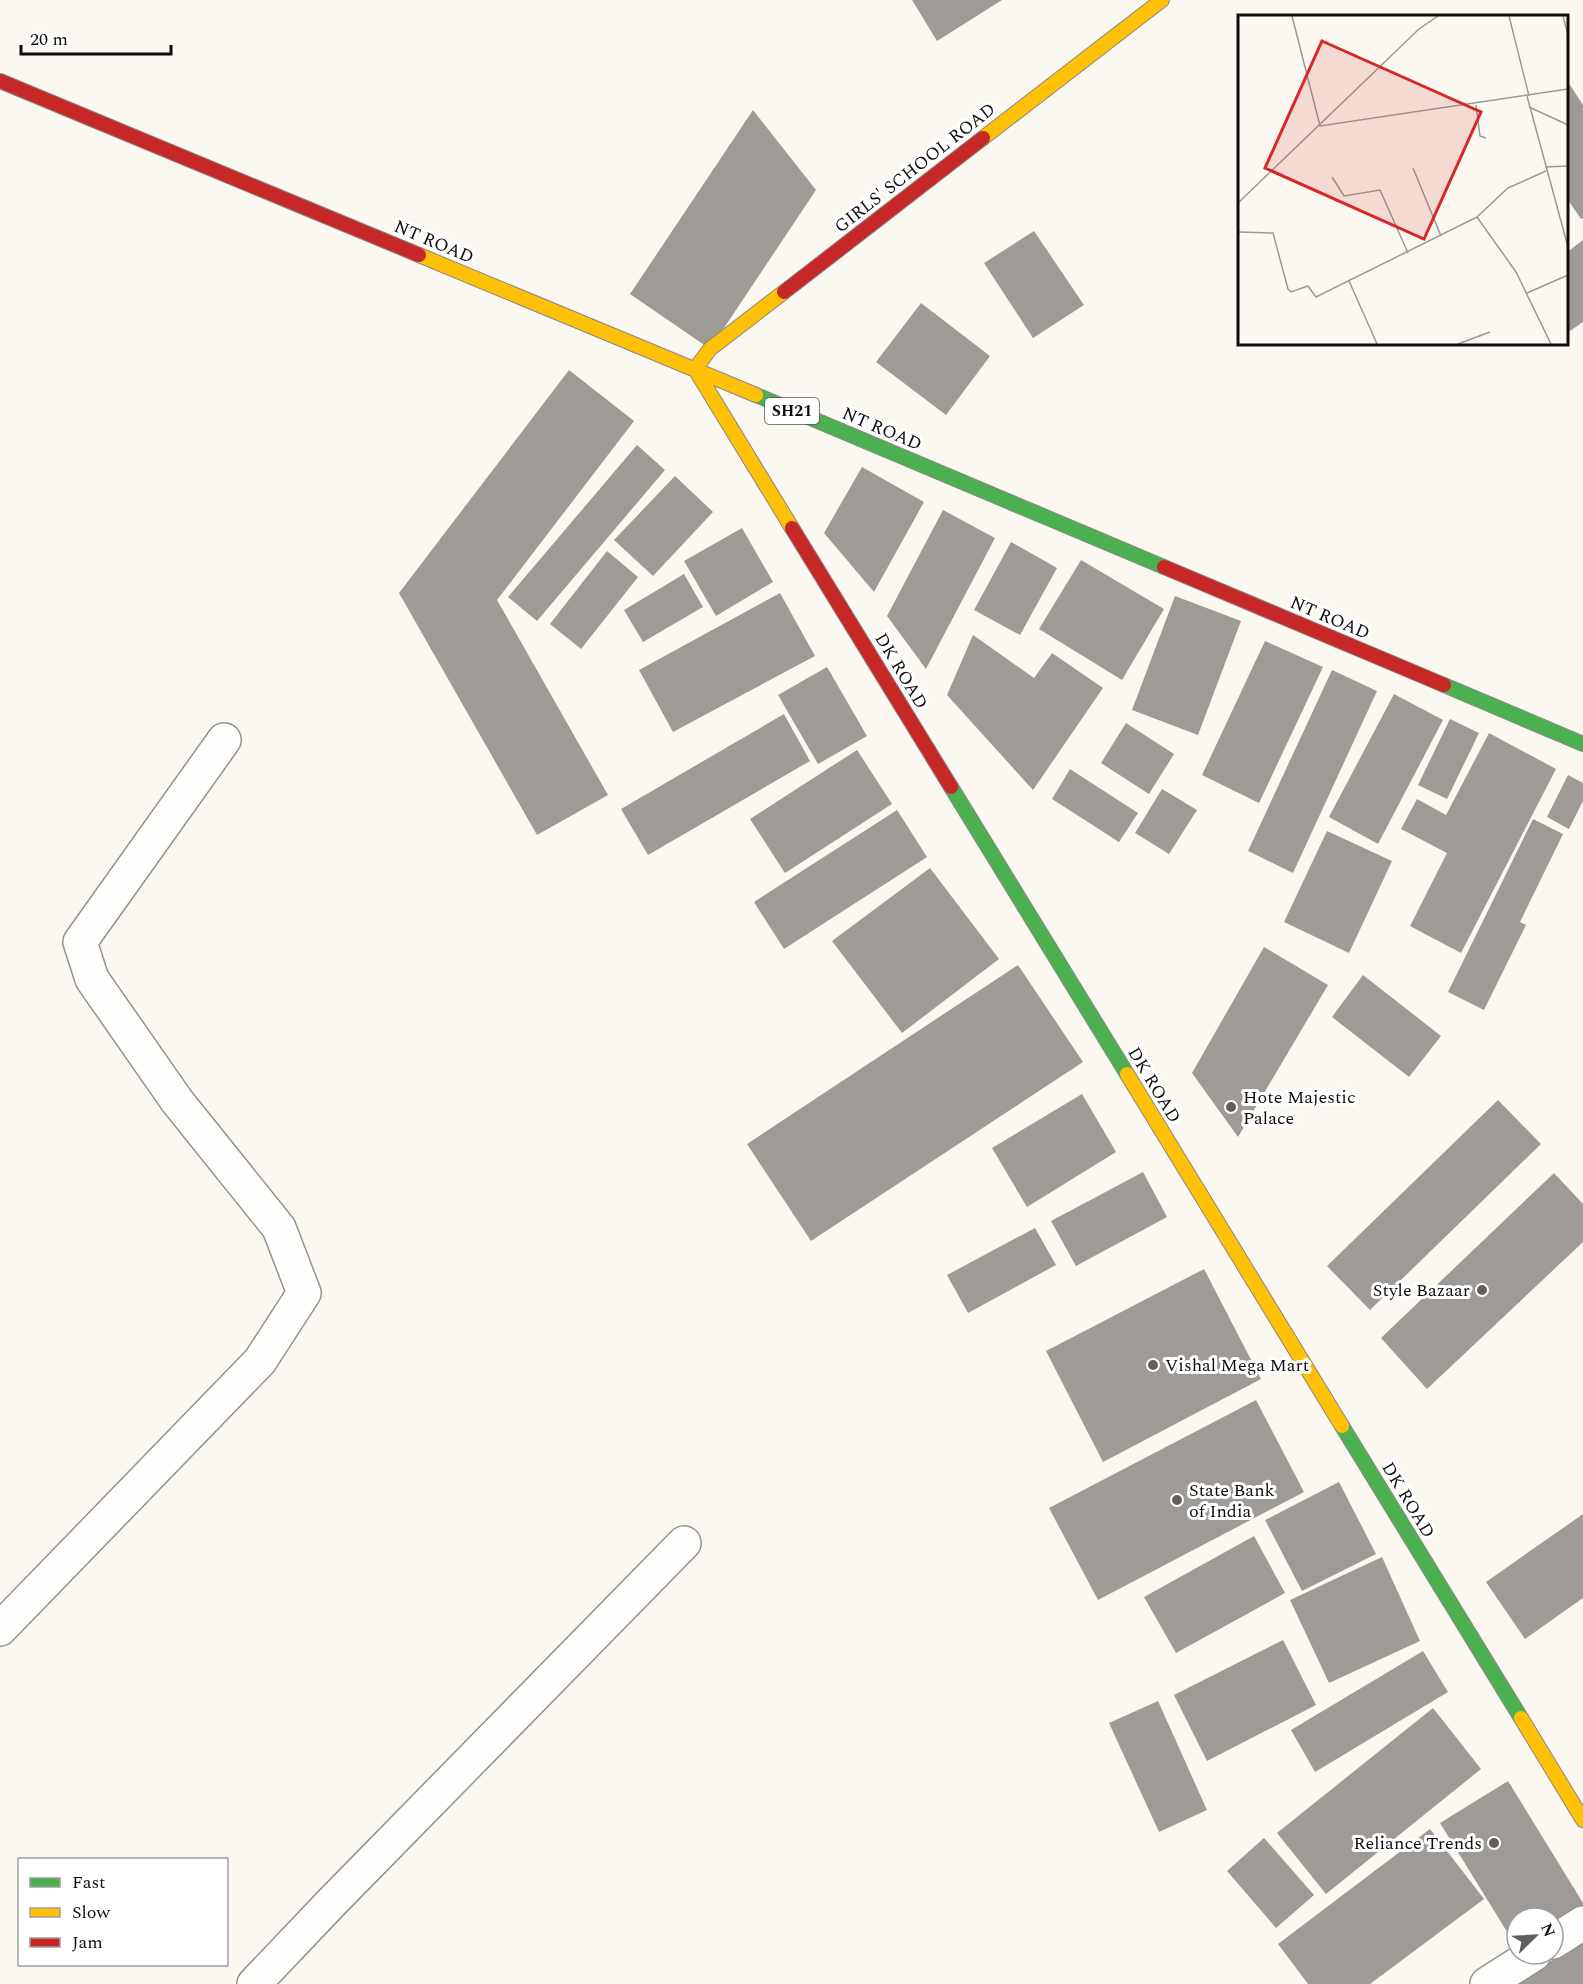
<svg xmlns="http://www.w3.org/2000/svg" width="1583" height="1984" font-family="Spectral,serif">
  <rect width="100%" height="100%" fill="#fbf8f1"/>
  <path fill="#9e9b97" d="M912,0H1002L937,41Z
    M1570,85L1583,105V218L1581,219L1566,197V87Z
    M753,110L816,190L710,349L630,294Z
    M1034,231L1084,305L1033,338L984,263Z
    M1583,240V322L1570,331L1566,326V253Z
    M921,303L990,356L946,415L876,362Z
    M569,370L634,421L497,600L608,795L537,835L399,593Z
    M637,445L665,470L537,621L508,597Z
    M862,467L924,502L874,592L824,533Z
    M675,476L713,512L653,576L614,540Z
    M943,510L995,538L926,669L887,616Z
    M742,528L773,582L716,616L684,561Z
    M1011,542L1057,568L1020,635L974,610Z
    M607,551L638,577L581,649L550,624Z
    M1081,560L1164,609L1122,680L1039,629Z
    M684,574L703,607L643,642L624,610Z
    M780,593L815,656L673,732L639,670Z
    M1175,596L1241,621L1198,735L1132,710Z
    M973,635L1034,678L1052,653L1103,688L1033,790L947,695Z
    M1265,641L1323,667L1259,803L1202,775Z
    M827,667L867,736L818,764L778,695Z
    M1332,670L1377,691L1293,873L1248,851Z
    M1394,694L1443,720L1378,844L1329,817Z
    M784,714L810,761L648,855L621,809Z
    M1450,719L1479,733L1447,799L1418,785Z
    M1126,723L1174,754L1149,794L1101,763Z
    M1489,733L1556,769L1461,953L1410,926L1447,853L1401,829L1417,799L1446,815Z
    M857,750L892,804L785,873L750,819Z
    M1070,769L1138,813L1119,842L1052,799Z
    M1568,775L1583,783V801L1569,829L1547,817Z
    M1162,789L1197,810L1169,854L1135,833Z
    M897,810L927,857L784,949L754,902Z
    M1533,819L1563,834L1520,922L1526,925L1484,1010L1448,992Z
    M1327,831L1392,861L1349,953L1284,922Z
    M930,868L999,959L902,1033L832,941Z
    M1264,947L1328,985L1238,1137L1192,1073Z
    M1018,965L1083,1062L811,1241L747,1144Z
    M1363,975L1441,1036L1409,1077L1332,1017Z
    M1082,1094L1116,1152L1027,1207L992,1148Z
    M1498,1100L1541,1144L1370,1310L1327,1266Z
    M1143,1172L1167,1217L1076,1266L1051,1221Z
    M1554,1173L1583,1204V1242L1427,1389L1381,1338Z
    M1035,1228L1056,1265L968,1313L947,1275Z
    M1204,1269L1261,1379L1103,1462L1046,1351Z
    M1256,1400L1304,1492L1098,1600L1049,1508Z
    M1339,1482L1376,1554L1302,1591L1265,1520Z
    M1583,1514V1598L1525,1639L1486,1582Z
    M1254,1536L1285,1593L1176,1653L1144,1597Z
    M1382,1557L1420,1641L1329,1683L1290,1600Z
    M1283,1640L1316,1705L1207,1761L1174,1695Z
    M1423,1651L1448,1692L1315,1772L1291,1730Z
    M1158,1701L1207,1810L1159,1832L1109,1723Z
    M1433,1708L1481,1769L1326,1894L1277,1833Z
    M1508,1781L1583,1903V1907L1553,1925V1918H1517V1948L1440,1823Z
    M1430,1829L1484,1899L1370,1984H1308L1278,1944Z
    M1264,1838L1314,1895L1276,1928L1227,1871Z
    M1583,1939V1984H1518Z"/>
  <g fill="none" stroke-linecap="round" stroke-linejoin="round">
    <g stroke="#949390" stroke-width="36">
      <path id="street" d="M0,1629L260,1361L304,1293L279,1228L177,1101L92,979L80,942L224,740
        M1553,1942L1583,1923
        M254,1984L332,1902L684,1543
        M1487,1984L1534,1954"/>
    </g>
    <g stroke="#8b8986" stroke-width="16">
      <path id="fast" d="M756,395L1164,567
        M1444,685L1583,744
        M951,787L1127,1074
        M1342,1426L1521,1718"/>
    </g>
    <g stroke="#8b8986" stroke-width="16">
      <path id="slow" d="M983,138L1162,0
        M419,255L756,395
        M784,292L710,349L695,369L792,528
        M1127,1074L1342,1426
        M1521,1718L1583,1820"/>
    </g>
    <g stroke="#8b8986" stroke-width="16">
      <path id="jam" d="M0,81L419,255
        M784,292L983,138
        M792,528L951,787
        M1164,567L1444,685"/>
    </g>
    <use href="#street" stroke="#fefefd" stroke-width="33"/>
    <use href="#fast" stroke="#4caf50" stroke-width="14"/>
    <use href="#slow" stroke="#ffc107" stroke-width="14"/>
    <use href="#jam" stroke="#c62828" stroke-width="14"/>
  </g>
  <g fill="#605f5d" stroke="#fff" stroke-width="2">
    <circle cx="1231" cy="1107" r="6"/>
    <circle cx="1482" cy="1290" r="6"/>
    <circle cx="1153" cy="1365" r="6"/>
    <circle cx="1177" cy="1500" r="6"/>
    <circle cx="1494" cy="1843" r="6"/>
  </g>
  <g text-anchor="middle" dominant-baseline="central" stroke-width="6" stroke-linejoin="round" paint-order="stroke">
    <rect fill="#fff" stroke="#565656" stroke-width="1.5" x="765" y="398" width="54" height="26" rx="4.5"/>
    <g font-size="16" font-weight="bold" fill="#0d0d0d">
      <text x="792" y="411">SH21</text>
    </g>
    <g font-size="18" fill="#0d0d0d" stroke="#fff">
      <text transform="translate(915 168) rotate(-38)">GIRLS' SCHOOL ROAD</text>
      <text transform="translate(434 242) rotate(23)">NT ROAD</text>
      <text transform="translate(882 429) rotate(23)">NT ROAD</text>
      <text transform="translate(1330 618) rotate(23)">NT ROAD</text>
      <text transform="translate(901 671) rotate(59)">DK ROAD</text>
      <text transform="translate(1154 1085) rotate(59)">DK ROAD</text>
      <text transform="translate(1408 1500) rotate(59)">DK ROAD</text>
    </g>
    <g font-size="18" fill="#0d0d0d" stroke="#fff" text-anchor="start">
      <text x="1243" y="1097">Hote Majestic<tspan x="1243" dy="21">Palace</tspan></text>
      <text x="1470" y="1290" text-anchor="end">Style Bazaar</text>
      <text x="1165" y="1365">Vishal Mega Mart</text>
      <text x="1189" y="1490">State Bank<tspan x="1189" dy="21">of India</tspan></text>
      <text x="1482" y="1843" text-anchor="end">Reliance Trends</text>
    </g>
  </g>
  <g transform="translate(1238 15)">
    <rect width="330" height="330" fill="#fbf8f1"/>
    <path fill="none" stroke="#9c9a96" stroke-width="1.5" d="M54,1L82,111L330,74M271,1L291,81M325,1L330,20M289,81L330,232M238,90L242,121L248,123M291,92L330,110M307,152L330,151M175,153L203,221M94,162L106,181L142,175L170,238M0,188L181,14L200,1M239,202L270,173L308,156M0,217L35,218L50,274L53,277L70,271L78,282L239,202L278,257L313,329M111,266L139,329M289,278L330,260M220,329L252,317"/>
    <path fill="#d62828" fill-opacity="0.15" stroke="#d62828" stroke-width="3" d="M84,26L243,97L186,224L27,153Z"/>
    <rect width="330" height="330" fill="none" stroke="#0d0d0d" stroke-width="3"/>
  </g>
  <rect x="18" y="1858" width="210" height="108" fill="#ffffff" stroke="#9e9e9e" stroke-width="1.5"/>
  <rect x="30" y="1878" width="30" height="9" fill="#4caf50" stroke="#9e9e9e" stroke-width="1.5"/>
  <text x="72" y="1888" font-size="18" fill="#0d0d0d">Fast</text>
  <rect x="30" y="1908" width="30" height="9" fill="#ffc107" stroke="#9e9e9e" stroke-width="1.5"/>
  <text x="72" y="1918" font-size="18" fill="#0d0d0d">Slow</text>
  <rect x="30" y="1938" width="30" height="9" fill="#c62828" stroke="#9e9e9e" stroke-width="1.5"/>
  <text x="72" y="1948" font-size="18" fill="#0d0d0d">Jam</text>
  <g transform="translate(1535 1936) rotate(66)"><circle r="28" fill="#ffffff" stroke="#9e9e9e" stroke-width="1.5"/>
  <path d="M0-4.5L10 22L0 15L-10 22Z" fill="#605f5d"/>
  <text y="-9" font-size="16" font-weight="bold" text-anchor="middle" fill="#0d0d0d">N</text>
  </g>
  <path d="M21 45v9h150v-9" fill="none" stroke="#0d0d0d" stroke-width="3"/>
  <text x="30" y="45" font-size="18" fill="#0d0d0d" stroke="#ffffff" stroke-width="4.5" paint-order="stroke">20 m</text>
</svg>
